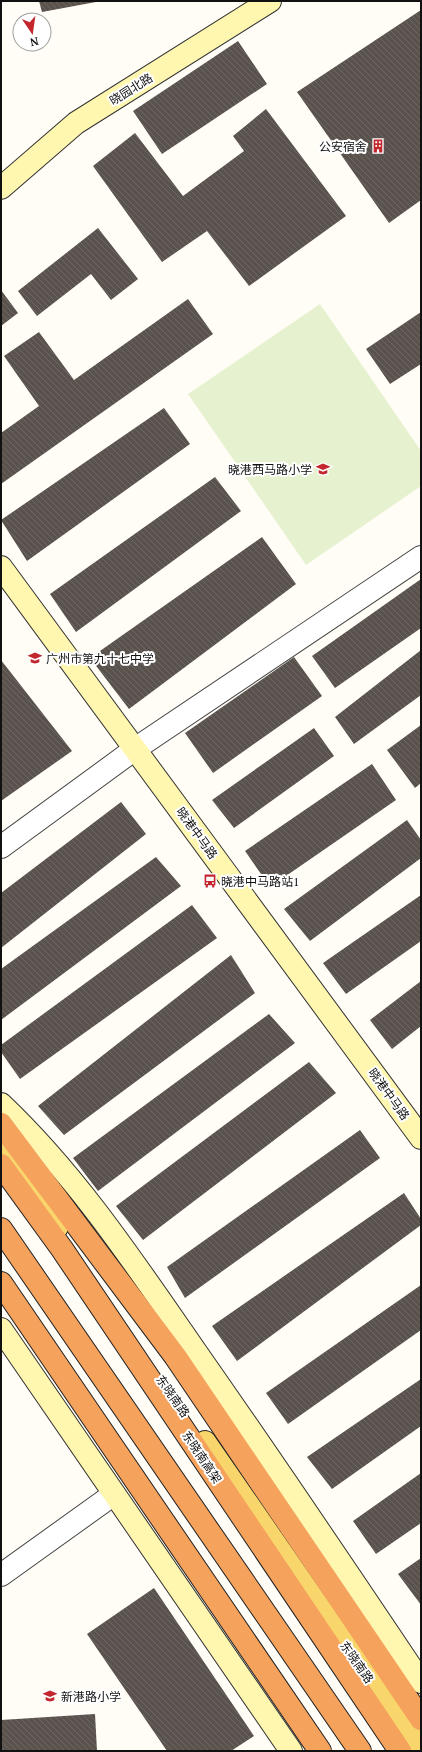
<svg xmlns="http://www.w3.org/2000/svg" width="422" height="1752" font-family="'PT Serif','Noto Sans SC',serif">
  <defs>
    <pattern id="building-back-hatch" width="6" height="6" patternUnits="userSpaceOnUse"><rect width="6" height="6" fill="#5a524d"/><path d="M-1 5l2 2M0 0l6 6M5-1l2 2" fill="none" stroke="#6d6662"/></pattern>
  </defs>
  <rect width="100%" height="100%" fill="#fffdf5"/>
  <path fill="#e6f2cf" d="M320,304L421,451V486L306,565L188,394Z"/>
  <path fill="url(#building-back-hatch)" d="M39,1H96V2L42,12Z
    M421,10V200L389,223L297,92Z
    M238,41L267,84L162,154L133,111Z
    M266,109L346,216L249,286L207,231L162,262L93,166L135,133L183,196L244,151L233,136Z
    M98,228L138,279L111,300L91,274L37,316L18,291Z
    M1,290L18,313L1,326Z
    M188,299L213,334L1,484V433L39,406L4,356L39,332L74,380Z
    M421,312V364L390,384L366,349Z
    M164,408L190,444L27,561L1,520Z
    M215,477L241,511L76,632L50,594Z
    M262,537L296,584L129,709L90,658Z
    M421,579V628L335,688L312,656Z
    M421,650V695L354,744L335,717Z
    M294,657L322,696L213,773L185,733Z
    M1,660L72,751L1,801Z
    M421,725V783L415,788L387,750Z
    M314,728L334,756L234,828L212,800Z
    M372,764L396,800L270,887L245,851Z
    M121,802L146,834L1,948V893Z
    M407,820L421,840V858L310,941L284,909Z
    M156,857L181,886L1,1020V969Z
    M421,895V941L346,994L323,963Z
    M192,905L217,938L20,1079L1,1052V1045Z
    M231,955L255,993L64,1135L38,1106Z
    M421,981V1026L392,1049L370,1020Z
    M269,1014L295,1043L98,1191L73,1158Z
    M309,1062L336,1093L143,1240L116,1206Z
    M360,1130L380,1158L185,1298L167,1267Z
    M404,1193L421,1219V1225L237,1361L212,1326Z
    M421,1285V1330L288,1424L266,1393Z
    M421,1379V1426L332,1489L307,1457Z
    M421,1473V1523L376,1554L353,1521Z
    M421,1558V1605L398,1574Z
    M154,1588L254,1736L231,1751H167L87,1634Z
    M95,1714L97,1751H1V1720Z"/>
  <g fill="none" stroke-linecap="round" stroke-linejoin="round">
    <g stroke="#444" stroke-width="24">
      <path id="street" d="M1,847L135,749L421,557
        M1,1575L114,1494"/>
    </g>
    <g stroke="#333" stroke-width="24">
      <path id="secondary" d="M1,188L76,123L270,1
        M1,567L421,1138
        M1,1104C77,1176 135,1264 194,1349C271,1459 346,1570 421,1682
        M1,1329L291,1751"/>
    </g>
    <g stroke="#222" stroke-width="24">
      <path id="primary" d="M9,1147L57,1227
        M205,1442L353,1656L421,1750"/>
    </g>
    <g stroke="#222" stroke-width="24">
      <path id="highway" d="M1,1124L175,1356L421,1719
        M1,1165L62,1249L400,1751
        M1,1229L360,1751
        M1,1283L320,1751"/>
    </g>
    <use href="#street" stroke="#fff" stroke-width="22"/>
    <use href="#secondary" stroke="#fff6b0" stroke-width="22"/>
    <use href="#primary" stroke="#f9d66b" stroke-width="22"/>
    <use href="#highway" stroke="#f5a25d" stroke-width="22"/>
  </g>
  <defs>
    <g id="building-bare" transform="scale(1.08)"><path d="M-4-6H4V6H1V3H-1V6H-4ZM-2.5-4.3h1.7v1.8h-1.7ZM.8-4.3h1.7v1.8H.8ZM-2.5-1h1.7V.8h-1.7ZM.8-1h1.7V.8H.8Z" fill="#c4262e" stroke="#fff" stroke-width="2.5" paint-order="stroke"/></g>
    <g id="school-bare" transform="scale(1.08)"><path d="M0-5L7-2L0 1L-7-2ZM-4 1L0 2.5L4 1V4Q0 6-4 4Z" fill="#c4262e" stroke="#fff" stroke-width="2.5" paint-order="stroke"/></g>
    <g id="bus-bare" transform="scale(1.08)"><path d="M-5-6H5V4H4V6H2V4H-2V6H-4V4H-5ZM-3.5-4V0h7V-4ZM-3.5 1.2v1.5H-2V1.2ZM2 1.2v1.5H3.5V1.2Z" fill="#c4262e" stroke="#fff" stroke-width="2.5" paint-order="stroke"/></g>
  </defs>
  <g fill-rule="evenodd">
    <use href="#building-bare" x="378" y="146"/>
    <use href="#school-bare" x="323" y="469"/>
    <use href="#school-bare" x="35" y="658"/>
    <use href="#bus-bare" x="210" y="881"/>
    <use href="#school-bare" x="50" y="1696"/>
  </g>
  <g text-anchor="middle" dominant-baseline="central" stroke-width="4" stroke-linejoin="round" paint-order="stroke">
    <g font-size="12" fill="#111" stroke="#fff">
      <text transform="translate(131 89) rotate(-32)">晓园北路</text>
      <text transform="translate(197 833) rotate(54)">晓港中马路</text>
      <text transform="translate(389 1094) rotate(54)">晓港中马路</text>
      <text transform="translate(173 1396) rotate(55)">东晓南路</text>
      <text transform="translate(202 1457) rotate(56)">东晓南高架</text>
      <text transform="translate(357 1662) rotate(55)">东晓南路</text>
    </g>
    <g font-size="12" fill="#111" stroke="#fff" text-anchor="start">
      <text x="367" y="146" text-anchor="end">公安宿舍</text>
      <text x="312" y="469" text-anchor="end">晓港西马路小学</text>
      <text x="46" y="658">广州市第九十七中学</text>
      <text x="221" y="881">晓港中马路站1</text>
      <text x="61" y="1696">新港路小学</text>
    </g>
  </g>
  <rect width="422" height="1752" fill="none" stroke="#111111" stroke-width="4"/>
  <g transform="translate(32 32) rotate(167)"><circle r="19" fill="#ffffff" stroke="#a0a0a0"/>
  <path d="M0-3L7 15L0 10L-7 15Z" fill="#c4262e"/>
  <text y="-6" font-size="11" font-weight="bold" text-anchor="middle" fill="#111111">N</text>
  </g>
</svg>
